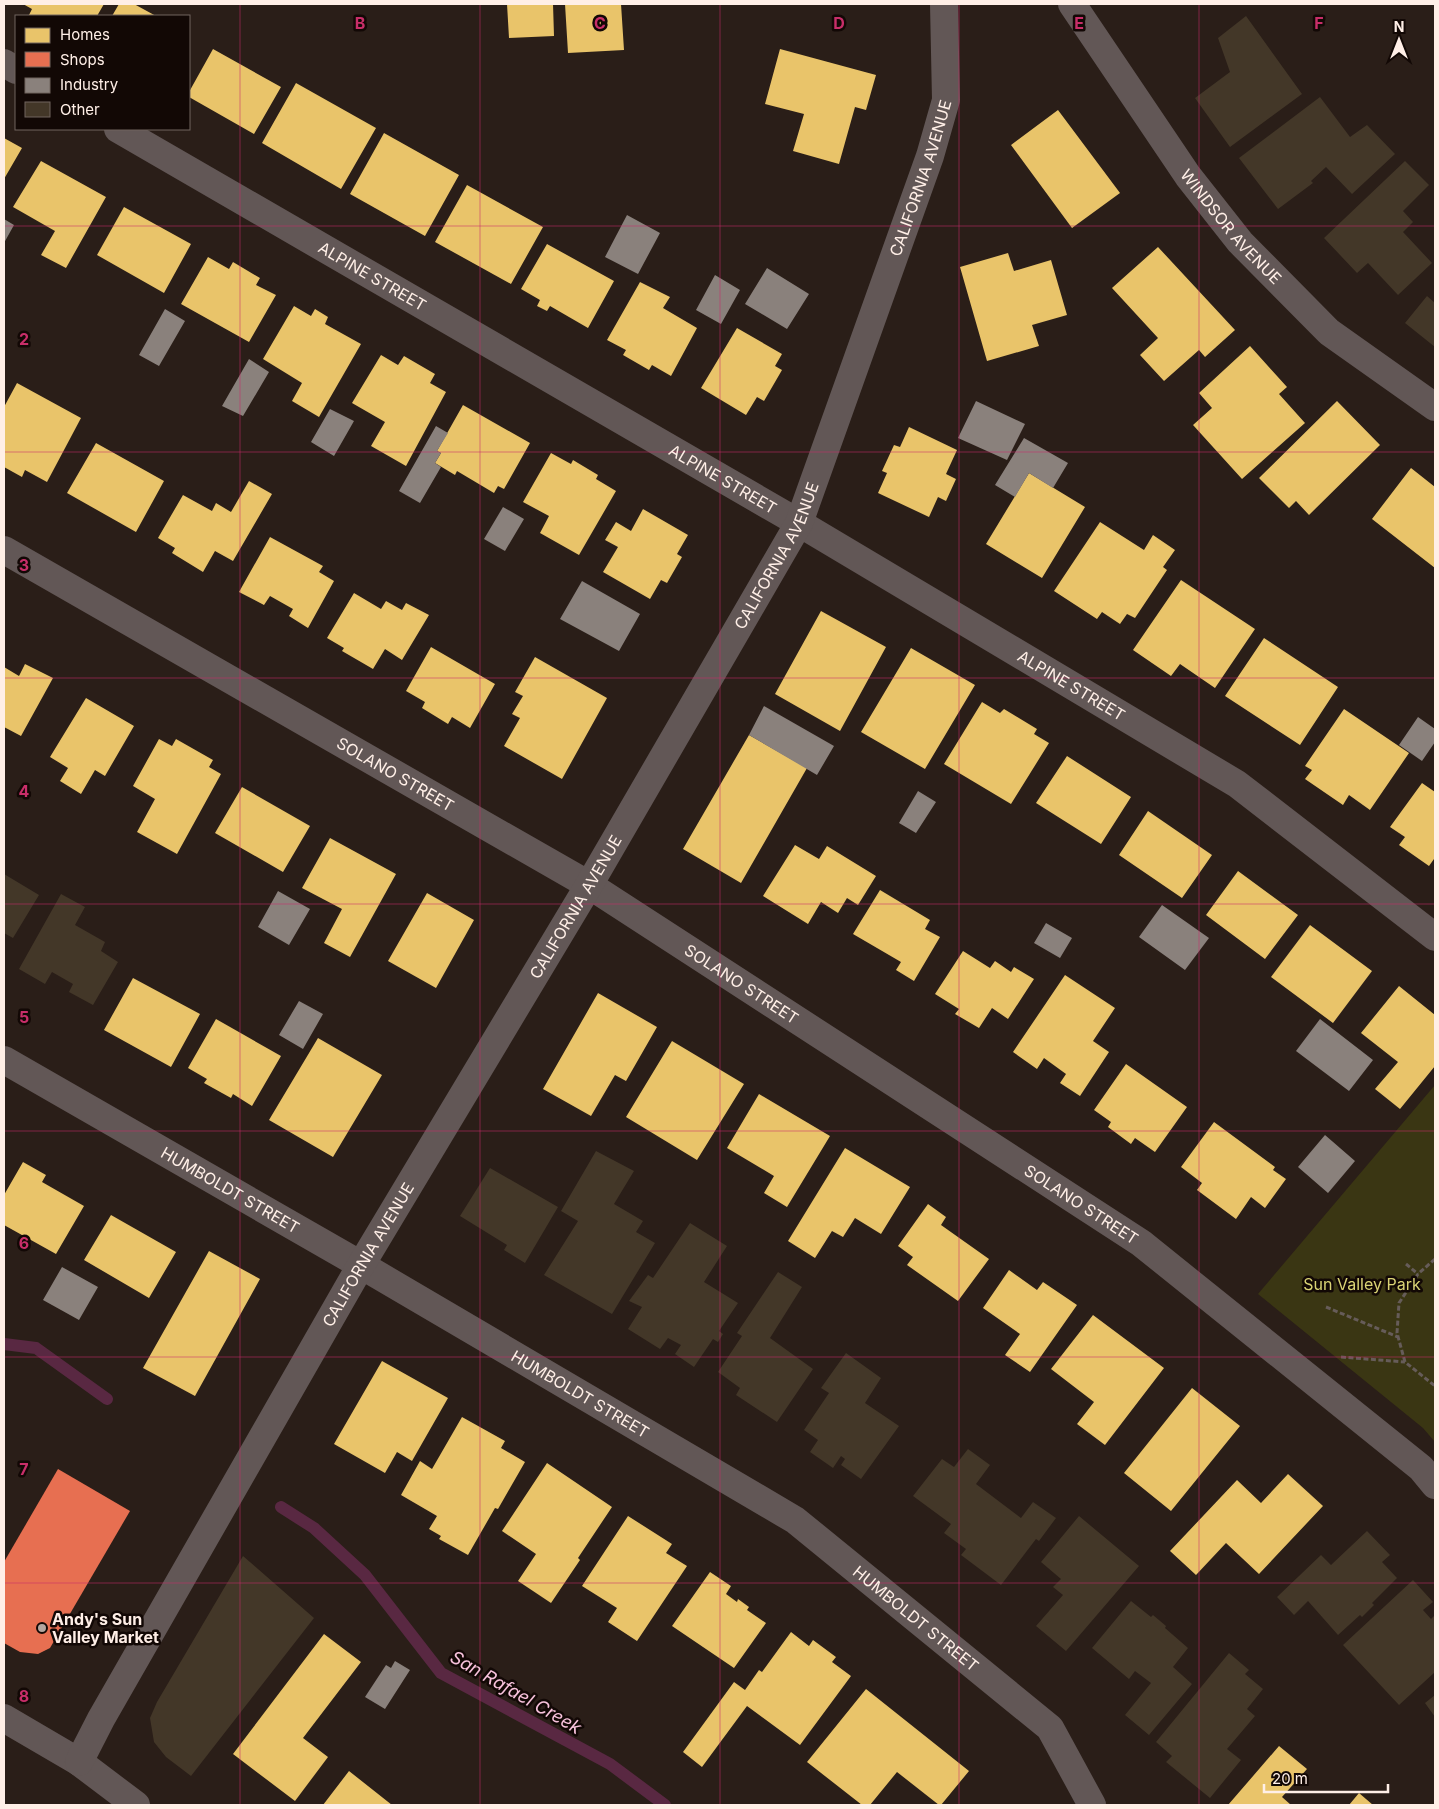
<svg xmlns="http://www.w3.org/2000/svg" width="1439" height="1809" font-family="Inter,sans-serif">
  <rect width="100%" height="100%" fill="#2a1e18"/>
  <path fill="#3a3613" d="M1435,1085V1442L1423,1428L1258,1294Z"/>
  <path fill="#e9c46a" d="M23,4H104L97,16H32L29,15L32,9Z
    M119,4H134L156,16H112Z
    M507,4H553L554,36L509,38Z
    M565,4H621L624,50L568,53Z
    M213,49L281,87L254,134L189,97V92Z
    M780,49L876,75L866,110L855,107L839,164L793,151L804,114L765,104Z
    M296,83L376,128L341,189L262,143Z
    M1058,110L1120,193L1072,228L1011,145Z
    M384,133L459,175L425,236L350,194Z
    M4,138L22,148L4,179Z
    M41,161L106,197L66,268L41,255L55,231L13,207Z
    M467,185L543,227L511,284L435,242Z
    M124,207L191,244L164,293L97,255Z
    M547,244L614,281L588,328L550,306L547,311L537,306L540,300L521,289Z
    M1158,247L1235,330L1205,357L1199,350L1164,381L1140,355L1158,338L1112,288Z
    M1008,253L1014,271L1051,260L1067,315L1032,325L1039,346L987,361L960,267Z
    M208,257L229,269L233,262L260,278L256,285L276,295L249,342L181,304Z
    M640,282L670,297L663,308L697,328L671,376L652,365L649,370L623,355L626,350L607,340Z
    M294,306L311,316L315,309L328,317L325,324L361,344L319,417L292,401L302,383L263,359Z
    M737,328L782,354L775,366L782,370L764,401L757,397L746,415L701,388Z
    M1250,346L1287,387L1279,394L1305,423L1242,479L1193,425L1212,408L1199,393Z
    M381,355L398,365L404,356L435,374L430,383L446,392L406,466L371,446L385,422L352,403Z
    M17,383L81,418L47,482L25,470L22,477L4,467V407Z
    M1337,401L1380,445L1309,515L1296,501L1289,508L1259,478Z
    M463,405L530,443L504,489L498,486L494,493L457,471L455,475L435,463L441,453L437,451Z
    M909,427L957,450L946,474L956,479L946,501L938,497L929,517L878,493L887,473L882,471L894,445L900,447Z
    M96,443L164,481L136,532L67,493Z
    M551,453L571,464L573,460L598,475L596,479L616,491L579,555L540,533L549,516L523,502Z
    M1411,468L1435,487V568L1372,519Z
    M1029,473L1085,507L1042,578L986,544Z
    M249,481L272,494L233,561L215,551L203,572L172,553L175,548L158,538L183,495L212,511L216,503L231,512Z
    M643,509L688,535L677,554L682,557L667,583L661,580L650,599L603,572L618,547L605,540L616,522L631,531Z
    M1100,522L1144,550L1153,535L1175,550L1163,567L1167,570L1135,618L1127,614L1120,624L1102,612L1097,619L1054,591Z
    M270,537L323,566L319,572L334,581L308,628L289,616L293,609L270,596L264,605L239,592Z
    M1181,580L1255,629L1215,688L1180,664L1171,676L1133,650Z
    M354,593L381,609L386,601L402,610L406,603L429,615L402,660L385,649L373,669L342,651L344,648L327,638Z
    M821,611L886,647L840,731L775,694Z
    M1264,638L1338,687L1300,745L1225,696Z
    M431,647L495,684L470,728L452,717L448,724L422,708L425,702L406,691Z
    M911,648L975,685L925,769L861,732Z
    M535,657L607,698L562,779L504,746L520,718L512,714L523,696L515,692Z
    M25,664L53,678L21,736L4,727V667L19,676Z
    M86,698L134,726L105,776L95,770L81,794L60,781L68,768L50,757Z
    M982,702L1000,713L1004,709L1037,729L1034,734L1049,743L1011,804L944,764Z
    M1344,709L1409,753L1370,810L1349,795L1343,805L1305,779L1312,770L1305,766Z
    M749,735L807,768L741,883L683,849Z
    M159,739L172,746L176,739L213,760L209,767L221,774L177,854L137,832L155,799L133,786Z
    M1067,756L1131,797L1101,844L1036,803Z
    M1422,783L1435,792V860L1434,859L1429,866L1399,845L1405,837L1390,827Z
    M242,787L310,826L283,872L215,833Z
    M1148,811L1212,855L1182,898L1119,855Z
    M330,838L396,874L350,957L324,943L342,909L302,888Z
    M795,845L819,859L827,846L876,876L858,905L847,898L838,913L821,902L808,924L763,896Z
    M1238,871L1298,915L1265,959L1206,915Z
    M880,890L930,920L925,929L940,937L914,981L896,970L901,962L853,934Z
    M427,893L474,920L436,988L388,961Z
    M1310,925L1372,971L1333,1023L1271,977Z
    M963,951L990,968L995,961L1011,972L1014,967L1034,979L1008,1019L992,1008L979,1028L955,1014L959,1009L935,994Z
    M1065,975L1115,1008L1093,1041L1109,1052L1080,1096L1060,1083L1066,1074L1044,1058L1037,1069L1013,1052Z
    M133,978L200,1014L171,1067L104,1030Z
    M1399,986L1435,1015V1066L1400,1109L1375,1089L1398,1062L1361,1033Z
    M598,993L657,1027L626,1081L615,1075L591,1116L543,1089Z
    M216,1019L281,1056L252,1106L233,1094L231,1098L204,1083L207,1079L188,1068Z
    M318,1038L382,1075L333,1157L269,1120Z
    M672,1041L744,1084L697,1160L626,1117Z
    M1126,1064L1187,1107L1155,1152L1135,1138L1131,1144L1108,1127L1111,1122L1094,1110Z
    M759,1094L830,1136L787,1207L764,1193L774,1176L727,1148Z
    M1214,1122L1275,1167L1273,1170L1286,1179L1265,1208L1251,1197L1236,1219L1197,1190L1202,1183L1181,1167Z
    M845,1148L910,1187L881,1234L855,1218L843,1237L832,1231L815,1258L788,1241Z
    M23,1162L46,1175L42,1182L84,1206L56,1254L4,1225V1195Z
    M928,1204L946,1217L941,1225L989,1259L958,1301L907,1265L913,1257L898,1246Z
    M111,1215L176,1252L149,1298L84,1260Z
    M209,1251L260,1279L195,1396L143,1368Z
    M1009,1270L1037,1290L1043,1282L1077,1305L1030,1372L1005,1355L1020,1334L983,1308Z
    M1093,1315L1164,1368L1105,1445L1077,1424L1094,1402L1051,1369Z
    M382,1361L448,1398L412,1461L397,1452L385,1473L334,1444Z
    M1192,1388L1240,1426L1171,1511L1124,1473Z
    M462,1417L505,1441L501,1448L525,1462L498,1509L495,1508L468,1555L439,1539L441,1536L429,1529L437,1516L401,1495L420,1461L432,1469Z
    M547,1463L612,1507L578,1558L580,1560L551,1603L518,1581L536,1554L502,1531Z
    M1288,1474L1323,1506L1259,1574L1226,1543L1196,1575L1170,1551L1237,1480L1261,1503Z
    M628,1516L672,1544L666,1553L687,1566L637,1641L608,1622L617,1608L582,1586Z
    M710,1572L731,1586L726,1594L737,1602L738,1599L749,1607L747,1610L766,1623L734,1668L672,1626Z
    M791,1632L809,1646L813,1640L836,1657L832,1662L851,1676L800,1745L747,1706L702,1767L683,1752L734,1682L745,1690L759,1670L762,1672Z
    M324,1634L361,1662L303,1738L328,1757L295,1801L233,1754Z
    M866,1689L969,1771L941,1805H939L897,1772L870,1805H862L807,1762Z
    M1279,1746L1307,1769L1282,1797L1291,1805H1228Z
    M349,1771L392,1805H323Z
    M1359,1793L1373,1805H1349Z"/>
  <path fill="#e76f51" d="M58,1469L130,1511L50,1648L38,1654L20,1652L4,1643V1562Z"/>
  <path fill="#8a817c" d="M627,215L660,233L638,274L605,257Z
    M4,219L14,225L4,243Z
    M767,268L809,294L787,329L745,304Z
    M715,275L740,290L721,324L696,310Z
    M165,309L185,321L159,366L139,355Z
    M249,359L269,372L243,416L222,406Z
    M976,401L1025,424L1007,460L958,438Z
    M330,409L354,421L334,456L311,442Z
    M436,426L448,433L437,451L441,453L435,463L441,467L420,503L399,491Z
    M1024,438L1068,463L1053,488L1029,473L1015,497L995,485Z
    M503,507L524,519L505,551L484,539Z
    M582,581L640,614L619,651L560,619Z
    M764,706L834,746L817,775L749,735Z
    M1418,717L1435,729V742L1422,761L1399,745Z
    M918,791L936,802L916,833L899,823Z
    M278,891L310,909L289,945L258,927Z
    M1162,905L1209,938L1185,970L1139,937Z
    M1046,923L1072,938L1060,958L1034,943Z
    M299,1001L323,1014L303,1049L279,1035Z
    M1320,1019L1373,1060L1349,1091L1296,1051Z
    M1325,1135L1355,1161L1328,1193L1298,1167Z
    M62,1267L98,1287L79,1320L43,1300Z
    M395,1661L410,1670L385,1709L365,1697L386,1665L391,1668Z"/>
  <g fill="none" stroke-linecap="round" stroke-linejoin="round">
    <path stroke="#592842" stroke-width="12" d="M4,1344L36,1348L107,1399
      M281,1507L314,1528L365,1575L441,1673L610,1764L665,1805"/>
  </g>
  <path fill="#433728" d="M1246,16L1302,94L1230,147L1195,98L1230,72L1218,38Z
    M1320,97L1350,137L1367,125L1395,154L1352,194L1326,167L1311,181L1313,183L1278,209L1239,158Z
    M1405,161L1429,185L1403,211L1413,222L1403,232L1432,263L1398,295L1368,263L1357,273L1324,238Z
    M1427,296L1435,303V347L1405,323Z
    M4,874L39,895L13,938L4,933Z
    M61,894L85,907L75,925L105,942L101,951L118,962L93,1005L69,992L73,984L52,972L45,984L19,969Z
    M596,1151L634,1171L614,1204L643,1221L636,1232L655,1243L612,1314L544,1275L578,1221L561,1211Z
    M490,1168L558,1207L525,1263L504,1250L507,1245L460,1216Z
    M690,1223L727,1246L704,1282L738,1303L719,1331L723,1334L718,1342L713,1339L694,1367L675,1354L681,1345L668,1338L660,1349L628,1329L642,1307L629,1301L648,1275L653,1278Z
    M778,1272L802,1287L770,1338L813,1369L777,1422L736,1395L740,1388L718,1372L742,1336L737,1333Z
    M846,1353L881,1378L865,1403L899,1426L861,1479L841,1465L845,1459L841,1456L833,1468L810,1452L818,1440L804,1430L829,1393L821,1388Z
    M968,1449L990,1465L976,1484L1021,1518L1033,1502L1056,1518L1039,1541L1036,1539L1001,1585L961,1555L966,1549L944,1533L951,1524L913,1496L942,1459L954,1467Z
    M1079,1516L1139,1566L1066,1651L1036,1626L1063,1595L1053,1587L1061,1579L1041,1562Z
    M1367,1531L1390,1555L1382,1562L1397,1578L1372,1603L1374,1605L1362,1617L1360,1615L1338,1635L1308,1601L1294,1615L1277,1597L1321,1555L1331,1565Z
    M243,1556L314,1618L191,1776L166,1757L154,1742L150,1718L157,1702Z
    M1413,1580L1433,1602L1423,1610L1431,1619L1435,1615V1672L1399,1705L1343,1645Z
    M1131,1601L1151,1617L1153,1615L1166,1626L1165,1628L1188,1648L1173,1667L1192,1684L1149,1735L1125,1715L1151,1683L1135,1671L1129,1679L1092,1648Z
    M1229,1653L1249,1670L1245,1674L1263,1689L1247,1709L1255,1716L1227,1749L1241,1760L1210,1798L1166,1762L1172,1756L1156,1742Z
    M1435,1695V1717L1425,1703Z"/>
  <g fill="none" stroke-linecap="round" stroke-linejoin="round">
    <path stroke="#665c59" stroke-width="3" stroke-dasharray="5 2.5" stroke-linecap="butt" d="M1435,1259L1418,1274L1399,1303L1397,1333L1405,1362L1435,1386
      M1406,1264L1418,1274
      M1326,1307L1398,1337
      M1341,1357L1405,1362"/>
    <g stroke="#625756" stroke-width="28">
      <path id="s1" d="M1072,4L1188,176L1240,242L1329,332L1435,407"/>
      <path d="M4,63L16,70"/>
      <path id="s2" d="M118,129L799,523L1237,784L1435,937"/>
      <path id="s3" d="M4,550L589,885L1141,1243L1421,1468L1435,1485"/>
      <path id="s4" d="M4,1060L361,1265L795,1520L1050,1728L1092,1805"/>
      <path d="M4,1718L79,1762L136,1805"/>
      <path id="s5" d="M79,1762L101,1719L361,1265L589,885L799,523L930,156L946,100L944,4"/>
    </g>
  </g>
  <path fill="none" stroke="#c82e69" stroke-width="1" stroke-opacity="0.55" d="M240,4V1805M480,4V1805M720,4V1805M959,4V1805M1199,4V1805M4,226H1435M4,452H1435M4,678H1435M4,904H1435M4,1131H1435M4,1357H1435M4,1583H1435"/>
  <circle fill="#b4a69f" stroke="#120805" stroke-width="2" cx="42" cy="1628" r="5"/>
  <g text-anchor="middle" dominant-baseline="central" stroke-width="5" stroke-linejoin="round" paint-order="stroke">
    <g font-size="16" fill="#ffefe7" stroke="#120805">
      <text stroke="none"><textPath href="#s5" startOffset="1799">CALIFORNIA AVENUE</textPath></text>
      <text stroke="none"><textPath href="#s1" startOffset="274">WINDSOR AVENUE</textPath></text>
      <text stroke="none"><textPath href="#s2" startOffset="294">ALPINE STREET</textPath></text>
      <text stroke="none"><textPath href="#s2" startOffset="699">ALPINE STREET</textPath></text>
      <text stroke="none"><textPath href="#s5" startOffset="1394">CALIFORNIA AVENUE</textPath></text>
      <text stroke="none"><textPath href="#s2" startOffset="1104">ALPINE STREET</textPath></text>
      <text stroke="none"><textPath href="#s3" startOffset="451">SOLANO STREET</textPath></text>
      <text stroke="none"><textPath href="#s5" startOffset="989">CALIFORNIA AVENUE</textPath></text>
      <text stroke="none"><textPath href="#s3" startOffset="856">SOLANO STREET</textPath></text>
      <text stroke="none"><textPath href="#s4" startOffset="261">HUMBOLDT STREET</textPath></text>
      <text stroke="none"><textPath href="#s3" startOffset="1261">SOLANO STREET</textPath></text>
      <text stroke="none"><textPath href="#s5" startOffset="584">CALIFORNIA AVENUE</textPath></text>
      <text stroke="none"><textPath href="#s4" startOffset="666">HUMBOLDT STREET</textPath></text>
      <text stroke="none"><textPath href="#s4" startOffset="1071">HUMBOLDT STREET</textPath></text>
    </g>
    <g font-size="16" fill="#dad375" stroke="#120805">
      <text x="1362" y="1284">Sun Valley Park</text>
    </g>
    <g font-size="16" font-weight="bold" fill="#ffefe7" stroke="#120805" text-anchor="start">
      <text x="52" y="1619">Andy's Sun<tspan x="52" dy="18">Valley Market</tspan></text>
    </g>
    <g font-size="18" font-style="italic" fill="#f8c2dc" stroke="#120805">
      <text transform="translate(516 1692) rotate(30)">San Rafael Creek</text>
    </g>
  </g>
  <g font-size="16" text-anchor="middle" font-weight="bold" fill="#c82e69" stroke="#120805" stroke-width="5" stroke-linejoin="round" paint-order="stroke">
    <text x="360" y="29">B</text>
    <text x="600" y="29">C</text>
    <text x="839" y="29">D</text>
    <text x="1079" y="29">E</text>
    <text x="1319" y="29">F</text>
    <text x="24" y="345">2</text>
    <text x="24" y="571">3</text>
    <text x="24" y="797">4</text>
    <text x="24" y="1023">5</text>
    <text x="24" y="1249">6</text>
    <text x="24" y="1475">7</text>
    <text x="24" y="1702">8</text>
  </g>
  <rect width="1439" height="1809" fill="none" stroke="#ffefe7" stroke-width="10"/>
  <rect x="15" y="15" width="175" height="115" fill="#120805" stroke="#71645f"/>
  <rect x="25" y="28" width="25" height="15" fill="#e9c46a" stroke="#71645f"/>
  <text x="60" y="40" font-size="15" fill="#ffefe7">Homes</text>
  <rect x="25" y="52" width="25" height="15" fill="#e76f51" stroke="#71645f"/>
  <text x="60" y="65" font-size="15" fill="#ffefe7">Shops</text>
  <rect x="25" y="78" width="25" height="15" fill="#8a817c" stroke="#71645f"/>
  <text x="60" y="90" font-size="15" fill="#ffefe7">Industry</text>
  <rect x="25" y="102" width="25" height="15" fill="#433728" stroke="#71645f"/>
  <text x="60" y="115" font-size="15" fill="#ffefe7">Other</text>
  <g transform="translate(1399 40)" stroke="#120805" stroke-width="4" paint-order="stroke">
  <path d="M0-4L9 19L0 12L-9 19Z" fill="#ffefe7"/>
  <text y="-8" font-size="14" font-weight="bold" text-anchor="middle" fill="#ffefe7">N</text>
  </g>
  <path d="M1264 1784v8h124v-8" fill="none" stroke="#ffefe7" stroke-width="2.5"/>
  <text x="1272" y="1784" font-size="15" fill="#ffefe7" stroke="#120805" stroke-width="4" paint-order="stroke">20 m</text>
</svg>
